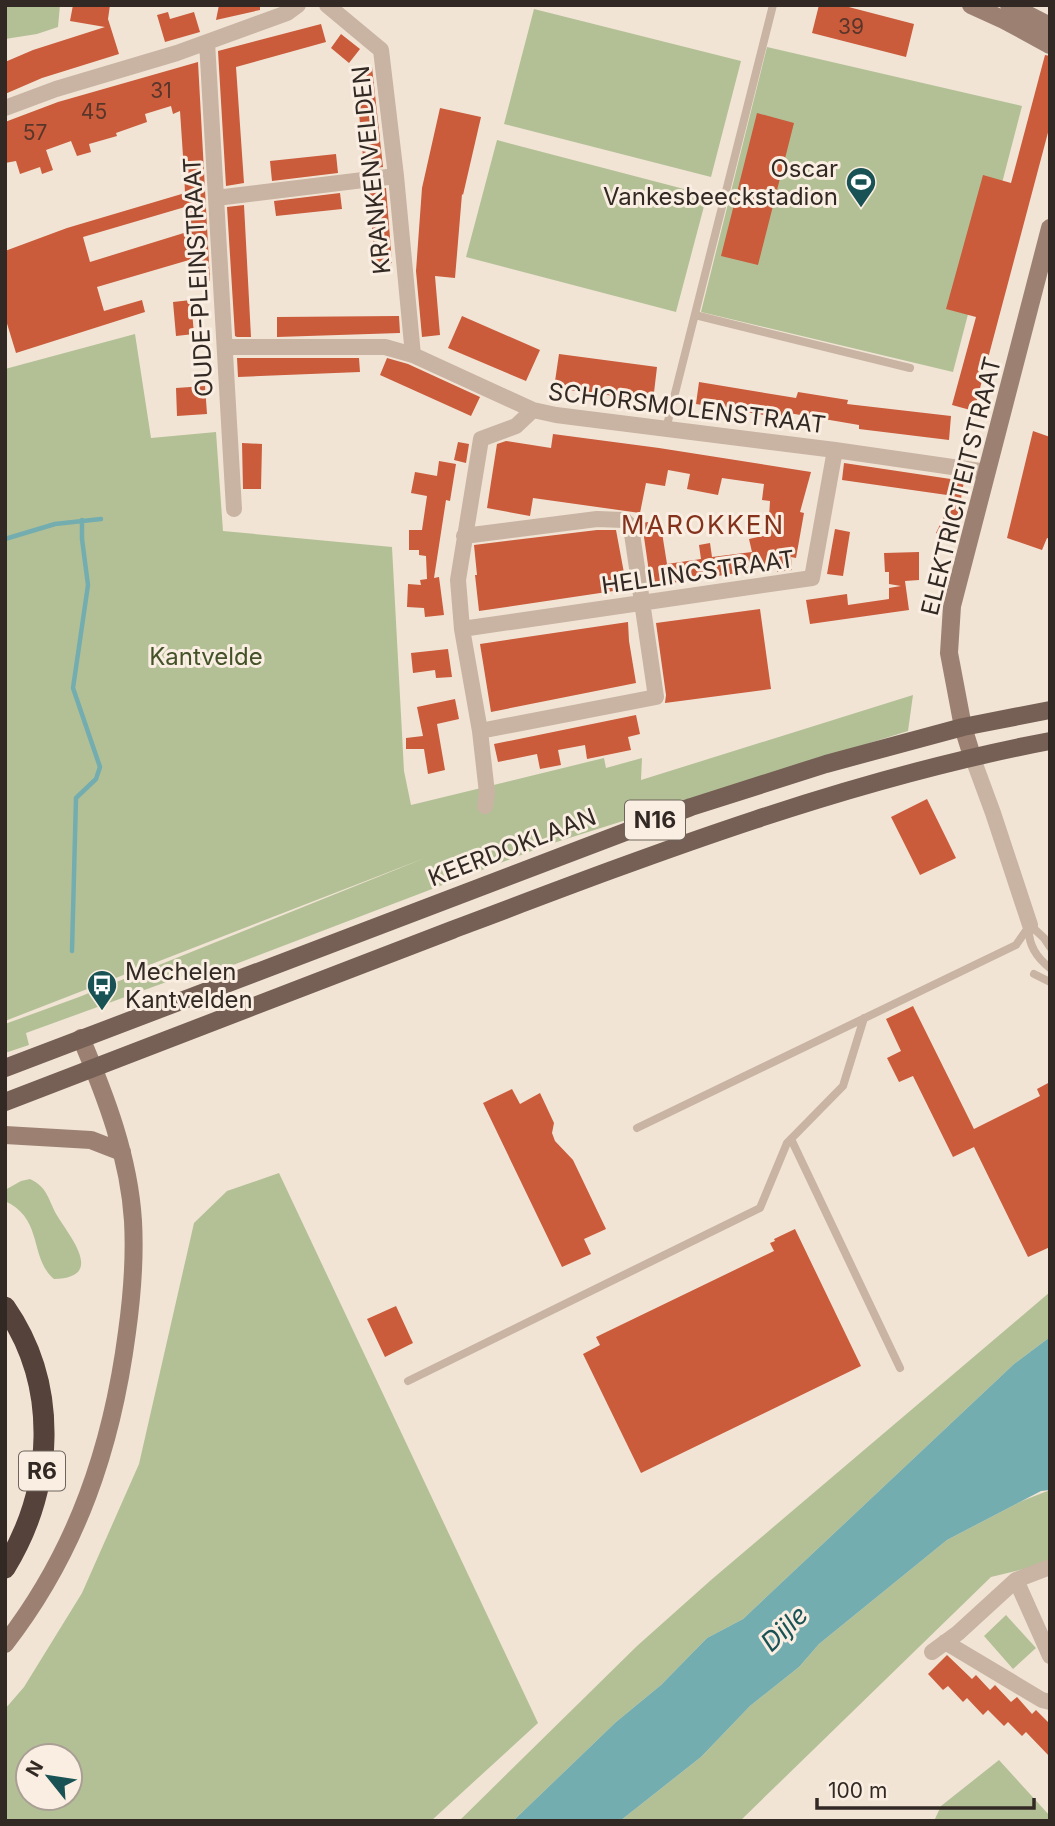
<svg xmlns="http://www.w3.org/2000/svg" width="1055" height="1826" font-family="Inter,sans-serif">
  <rect width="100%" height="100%" fill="#f1e4d5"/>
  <path fill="#b3c096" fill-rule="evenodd" d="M5,5H60L58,27L37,34L5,39Z
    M534,9L741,61L711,177L504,124Z
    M767,47L1022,106L953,372L701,312Z
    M497,140L707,195L676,312L466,257Z
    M135,334L151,438L216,432L223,531L392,547L404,771L411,805L604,758L606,768L642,758L641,780L913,695L908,731L547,845L186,983L183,976L26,1033L29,1045L5,1053V1024L79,997L425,858L5,1021V369Z
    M279,1173L538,1723L431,1821H5V1709L24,1687L82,1593L139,1464L194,1223L227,1191ZM28,1756H70V1798H28Z
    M30,1179C49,1188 48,1201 58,1217C71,1238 105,1278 54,1279C29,1258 44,1219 5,1201V1190L21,1181Z
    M1050,1292V1337L1014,1364L743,1619L707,1638L661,1685L616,1722L513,1821H459L637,1646L711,1580Z
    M1050,1490V1560L1032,1567L991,1577L740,1821H620L701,1757L750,1706L799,1667L819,1644L947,1540L1022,1501Z
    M1006,1615L1036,1648L1013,1669L984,1636Z
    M999,1760L1050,1816V1821H934L941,1806Z"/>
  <path fill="#74adaf" d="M1050,1337V1490L1041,1491L947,1540L819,1644L799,1667L750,1706L701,1757L620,1821H513L616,1722L661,1685L707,1638L743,1619L1014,1364Z"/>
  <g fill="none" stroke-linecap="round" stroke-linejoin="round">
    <path stroke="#74adaf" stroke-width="4.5" d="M5,539L55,524L101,519
      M72,951L76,798L96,779L100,767L73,688L88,585L82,539V520"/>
  </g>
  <path fill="#ca5b3b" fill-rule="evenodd" d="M73,5H110L108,19L119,54L42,78L5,94V62L33,50L105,27L70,21Z
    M219,5H260V10L216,20Z
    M819,5H841L914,24L906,57L812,33Z
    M168,12L170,19L194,12L200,32L165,42L157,15Z
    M321,24L326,42L236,67L244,183L226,186L218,51Z
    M341,34L360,49L349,63L331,48Z
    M1045,55L1050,56V125L974,411L952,405L976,317L946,309L983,175L1011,183Z
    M198,62L210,281L190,282L189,260L97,287L104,311L142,300L145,312L16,353L5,317V251L67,228L185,193L184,171L180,111L173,114L171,106L145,114L147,122L116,133L117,136L89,144L91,152L77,156L71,141L46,150L53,170L42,174L40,167L20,174L16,161L5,163V122L58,102ZM185,207L187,232L90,262L83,237Z
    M372,67L383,167L367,169L364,168L355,69Z
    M440,108L481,117L463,195L462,194L455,278L435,276L440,335L422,337L416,271L422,188Z
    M757,113L794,123L758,265L721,256Z
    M336,154L338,173L272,181L270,161Z
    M386,188L392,263L375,265L369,190Z
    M340,193L342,209L276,216L274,201Z
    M244,205L251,337H237L235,336L227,207Z
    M191,300L194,334L176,336L173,302Z
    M399,316L400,333L277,337V317Z
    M462,316L540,350L526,381L448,348Z
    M559,354L657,367L653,401L554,388Z
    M237,358H359L360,372L238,377Z
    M387,358L408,364L480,397L471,416L380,375Z
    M699,382L796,398L798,392L848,400L847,404L951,416L949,440L859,429V425L783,412L782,418L696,404Z
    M205,386L207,414L177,416L176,388Z
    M1033,431L1050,437V539L1047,538L1042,550L1007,538Z
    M553,434L659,448L811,472L800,512L804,513L796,558L791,557L792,570L777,572V567L651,586L642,523L660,520L667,564L701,559L699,545L710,543L712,557L752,552L749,539L768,535L770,501L762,500L764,484L722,478L718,495L687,489L690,474L668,470L665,486L646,483L640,513L533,498L530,516L487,508L497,444L506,441L551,448Z
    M458,442L469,444L466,463L454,460Z
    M242,443L262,444L261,489H243Z
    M439,461L456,464L450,501L446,500L434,578L439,577L444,615L425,617L424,608L407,607L408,584L421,585L420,580L427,579L426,556L419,555V550H409V530H422L427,496L411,493L415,472L437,476Z
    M844,463L964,481L959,511L945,537L936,533L954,496L842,480Z
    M835,529L850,532L843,576L827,574Z
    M597,530H616L627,589L479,611L475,575H477L474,545Z
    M919,552V580L905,581L909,610L810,624L806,600L847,594L848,605L889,599V588L901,586L889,584V572H885L884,553Z
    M760,609L771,689L665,703L666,695L656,623Z
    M628,622L629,641L636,683L491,712L480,644Z
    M448,649L452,677L436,678L435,670L413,673L411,653Z
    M455,699L459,719L437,724L445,770L428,774L424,749H406V738L423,736L417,707Z
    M636,715L640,734L628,737L631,750L587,759L585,745L558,750L561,765L540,769L537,754L498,762L494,744Z
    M927,799L956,858L920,875L891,817Z
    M913,1006L974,1129L1040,1096L1037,1089L1050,1082V1247L1028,1257L974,1147L953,1157L913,1076L899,1082L887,1058L901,1051L886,1019Z
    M512,1089L520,1104L540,1093L554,1123L552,1133L555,1141L573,1160L606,1229L584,1239L591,1254L562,1267L483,1103Z
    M795,1229L861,1366L641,1473L583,1354L600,1345L596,1337L774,1251L770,1243L775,1241L774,1239Z
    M396,1306L413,1343L385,1357L367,1319Z
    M947,1655L972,1679L976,1675L990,1690L995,1685L1011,1702L1017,1697L1032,1714L1036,1710L1050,1724V1757L1026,1732L1022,1736L1008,1722L1004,1726L988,1710L983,1715L967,1698L963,1702L948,1686L943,1690L928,1674Z"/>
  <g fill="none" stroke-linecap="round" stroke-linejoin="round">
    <path stroke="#c9b3a2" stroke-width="8" d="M695,315L910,368
      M666,429L773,5
      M1030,925L1044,938L1050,947
      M1029,928C1028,945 1037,958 1050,968
      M1034,974L1050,982
      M637,1128L1016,945L1030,925
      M791,1139L900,1368
      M408,1381L760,1208L787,1143L843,1086L864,1018"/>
    <path stroke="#c9b3a2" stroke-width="16" d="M327,5L381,50L396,176L413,355
      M207,42L234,509
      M5,108L56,89L177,53L287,13L298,5
      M216,198L396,176
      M225,347H385L413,355L533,410L556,415L835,450L987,472
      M464,536L597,519L624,520L631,527L656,697L480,731
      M462,629L812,578L835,450
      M972,756L993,813L1030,925
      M485,806L487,793L480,731L462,629L458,580L481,439L516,426L533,410
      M1016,1580L1050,1656
      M945,1642L1042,1700L1050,1702
      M932,1652L958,1633L1016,1580L1050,1567"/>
    <path stroke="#9c8173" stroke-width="18" d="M971,5L1004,20L1050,45
      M1009,5L1050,26
      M972,756L963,727L949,653L952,606L1050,228
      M5,1135L91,1140L122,1152
      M5,1644C77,1551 112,1447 127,1332C132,1296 135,1257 133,1221C129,1157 106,1097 81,1038"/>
    <path stroke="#765f55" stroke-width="18" d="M5,1068L691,807L826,764L963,727L1050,710
      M5,1102C154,1045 303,988 452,930C647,856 844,780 1050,741"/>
    <path stroke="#55423b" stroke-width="21" d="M5,1307C60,1386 54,1488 5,1568"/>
  </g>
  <defs>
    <g id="stadium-pin" transform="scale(1.575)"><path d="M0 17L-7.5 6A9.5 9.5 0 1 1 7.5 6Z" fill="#195255" stroke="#f9eee1"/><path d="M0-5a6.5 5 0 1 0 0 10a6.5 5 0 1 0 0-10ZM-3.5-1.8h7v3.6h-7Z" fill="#fff"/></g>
    <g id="bus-pin" transform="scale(1.575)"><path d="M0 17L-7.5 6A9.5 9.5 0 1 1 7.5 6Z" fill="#195255" stroke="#f9eee1"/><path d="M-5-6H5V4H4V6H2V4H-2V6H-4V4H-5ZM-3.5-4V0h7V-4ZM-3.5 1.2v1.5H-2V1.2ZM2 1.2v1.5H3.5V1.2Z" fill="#fff"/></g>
  </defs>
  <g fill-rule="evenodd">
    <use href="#stadium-pin" x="861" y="182"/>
    <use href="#bus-pin" x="102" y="985"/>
  </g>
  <g text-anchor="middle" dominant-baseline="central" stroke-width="6" stroke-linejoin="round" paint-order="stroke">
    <g font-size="21" fill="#59362a">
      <text x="851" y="26">39</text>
      <text x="161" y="90">31</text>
      <text x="94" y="111">45</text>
      <text x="35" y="132">57</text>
    </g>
    <g fill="#f9eee1" stroke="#6e645d" stroke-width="2">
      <rect x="625" y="800.5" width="60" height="39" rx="5"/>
      <rect x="19" y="1451.5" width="46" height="39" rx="5"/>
    </g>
    <g font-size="23" font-weight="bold" fill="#332924">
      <text x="655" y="820">N16</text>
      <text x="42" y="1471">R6</text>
    </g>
    <g font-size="24" fill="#332924" stroke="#f9eee1" text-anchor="end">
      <text x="838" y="168">Oscar<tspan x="838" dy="28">Vankesbeeckstadion</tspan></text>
      <text x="125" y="971" text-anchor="start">Mechelen<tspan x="125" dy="28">Kantvelden</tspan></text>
    </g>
    <g font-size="24" fill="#332924" stroke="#f9eee1">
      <text transform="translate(371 170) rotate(-96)">KRANKENVELDEN</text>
      <text transform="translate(198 277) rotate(-93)">OUDE-PLEINSTRAAT</text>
      <text transform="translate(687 408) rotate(7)">SCHORSMOLENSTRAAT</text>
      <text transform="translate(961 486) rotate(-76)">ELEKTRICITEITSTRAAT</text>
      <text transform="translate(698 572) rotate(-8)">HELLINCSTRAAT</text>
      <text transform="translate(512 847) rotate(-21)">KEERDOKLAAN</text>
    </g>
    <g font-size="24" fill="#435228" stroke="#f9eee1">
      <text x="206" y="656">Kantvelde</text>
    </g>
    <g font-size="26" letter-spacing="2" fill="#84321b" stroke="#f9eee1">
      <text x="703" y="524">MAROKKEN</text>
    </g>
    <g font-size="26" font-style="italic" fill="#195255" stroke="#f9eee1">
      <text transform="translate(784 1628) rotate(-43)">Dijle</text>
    </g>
  </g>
  <rect width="1055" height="1826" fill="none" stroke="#332924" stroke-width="14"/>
  <g transform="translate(49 1777) rotate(300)"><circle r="33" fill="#f9eee1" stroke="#aa9f95" stroke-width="2"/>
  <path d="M0-5L12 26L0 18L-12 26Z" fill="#195255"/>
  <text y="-10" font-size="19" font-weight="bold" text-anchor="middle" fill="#332924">N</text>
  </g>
  <path d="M817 1798v10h217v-10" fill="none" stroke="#332924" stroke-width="3.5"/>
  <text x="828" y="1798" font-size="21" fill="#332924" stroke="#f9eee1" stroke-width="5" paint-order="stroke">100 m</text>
</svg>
